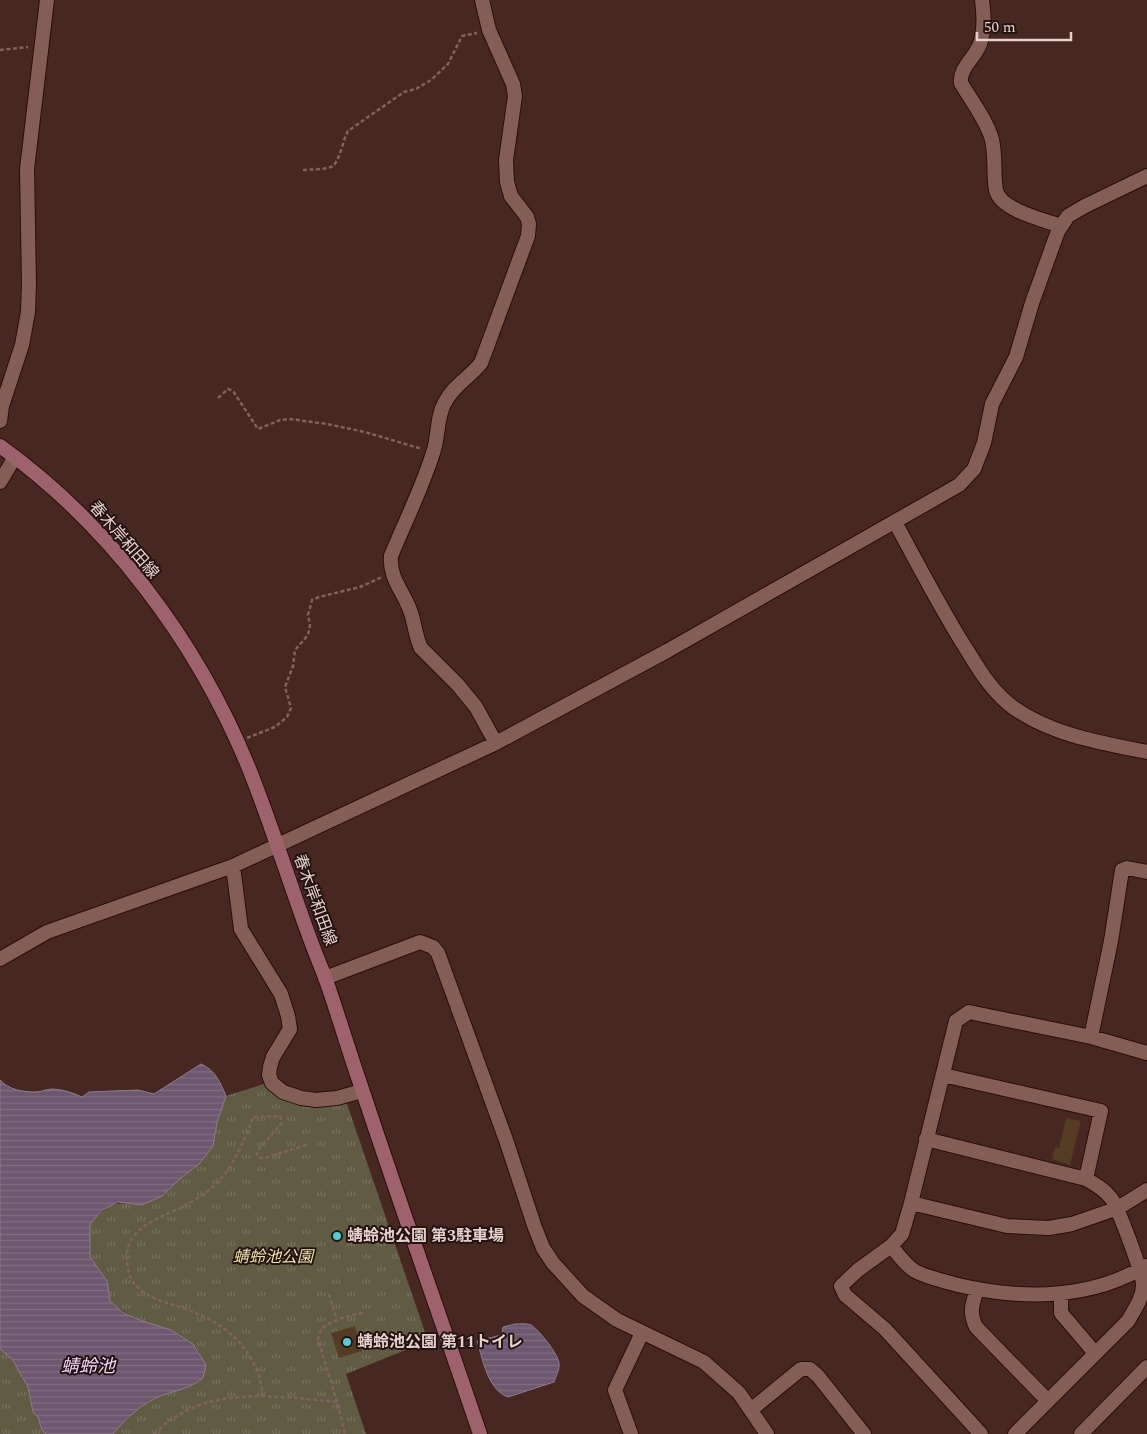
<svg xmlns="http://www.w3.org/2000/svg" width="1147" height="1434" font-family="Spectral,'Noto Sans JP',serif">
  <defs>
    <pattern id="park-tufts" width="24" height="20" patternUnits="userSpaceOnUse" patternTransform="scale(1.25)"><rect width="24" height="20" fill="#605c44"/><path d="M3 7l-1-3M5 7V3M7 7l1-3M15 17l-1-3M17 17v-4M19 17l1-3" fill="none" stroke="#77725e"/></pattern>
    <pattern id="water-rules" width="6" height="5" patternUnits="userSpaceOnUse" patternTransform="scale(1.25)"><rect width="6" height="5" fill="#6c576f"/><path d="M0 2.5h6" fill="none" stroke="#816e82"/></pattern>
  </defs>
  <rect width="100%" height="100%" fill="#472721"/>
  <path fill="url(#park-tufts)" d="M264,1084L284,1097L346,1101L428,1341L346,1374L366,1434H113C127,1417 142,1403 163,1395C178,1390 191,1388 203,1378C202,1370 203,1359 199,1352C186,1333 161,1329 142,1321C129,1316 120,1309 109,1300L107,1281L90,1257V1224C110,1202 112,1202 142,1205L200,1163L213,1146L217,1122L226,1096Z
    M0,1349L12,1359L28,1387L33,1412L38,1417L42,1430L46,1434H0Z"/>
  <path fill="url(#water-rules)" stroke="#917b8b" d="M201,1064C215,1070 220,1082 226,1096L217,1122L213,1146L200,1163L181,1178L162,1196L142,1205L118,1202L102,1210L90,1224V1257L107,1281L110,1301L124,1313L142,1321L171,1330L193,1344L206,1365L203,1378C191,1388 178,1390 163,1395C142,1403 127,1417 113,1434H46L42,1430L38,1417L33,1412L28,1387L12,1359L0,1349V1080C9,1090 23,1092 36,1092C41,1092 46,1089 52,1089C62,1089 73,1093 82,1097L89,1092L138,1090L154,1094Z
    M515,1324C520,1324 526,1323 531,1325C539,1330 558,1354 559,1363C560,1369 556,1376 554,1382L508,1397C488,1390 483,1360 477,1341L502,1335L503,1327Z"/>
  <path fill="#533b24" d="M1066,1118L1081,1121L1070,1165L1052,1159L1055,1147L1059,1148Z
    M355,1326L362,1351L339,1358L331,1333Z"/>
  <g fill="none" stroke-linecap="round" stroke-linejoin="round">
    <g stroke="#2c0e0a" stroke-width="16">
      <path id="minor" d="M482,0L489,30L513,84L515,96L506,160L507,182L511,196L527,217L529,224L528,236L481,363C470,377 454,385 445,402C436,418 439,437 433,453C422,488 405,522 391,556C389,578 403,591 410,610C415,623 415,636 421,648L458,685L476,707L493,738
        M982,0C984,15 985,29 980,44C975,58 959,68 961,83C970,99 988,122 992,140C996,156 993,174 996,190C1000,210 1044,220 1061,226
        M0,421L2,406L22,345L28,312L29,284L27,169L47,0
        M0,482L15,457
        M233,866L241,929L281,994L288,1016L290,1029L273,1057L270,1067L269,1075L272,1083L283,1092L301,1098L316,1100L337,1098L362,1091
        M0,959L47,932L233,866L494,744L667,651L959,485L974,469L984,443L992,404L1016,357L1032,303L1058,231L1068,216L1085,206L1147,176
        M1091,1037L1111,941L1122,870L1127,868L1147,872
        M943,1075L1101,1111L1086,1179
        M926,1139L1086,1179C1095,1184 1104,1189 1111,1198C1118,1207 1143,1274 1143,1285C1143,1298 1134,1310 1128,1321L1015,1434
        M911,1203L1007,1226L1049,1228L1072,1224L1118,1208L1147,1190
        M891,1246C898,1254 906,1266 915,1271C928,1278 944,1281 958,1285C1023,1300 1088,1300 1146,1266
        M977,1289C972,1305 969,1312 976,1327L1048,1401
        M1061,1293V1313L1095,1353
        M981,1434L885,1329L845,1295L841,1286L858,1270L891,1246L902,1234L911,1203L956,1021L969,1012L1091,1037L1147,1053"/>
    </g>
    <g stroke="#2c0e0a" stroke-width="16">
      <path id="tertiary" d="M895,522C916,561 937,601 960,639C976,664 989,690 1014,708C1052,735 1102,743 1147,752
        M325,978L420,942L433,947L438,953L506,1140L534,1225L543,1248L553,1263L583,1296L617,1320L704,1362L739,1393L767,1434
        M752,1409L801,1369H810L818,1376L864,1434
        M631,1434L615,1390L642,1333
        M1081,1434L1147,1367"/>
    </g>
    <g stroke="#2c0e0a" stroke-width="16">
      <path id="secondary" d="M0,446C110,525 197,642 248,766C269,818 286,872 305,925C311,942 318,960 325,977C338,1014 349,1052 362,1089C400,1204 441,1319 480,1434"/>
    </g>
    <path stroke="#80635e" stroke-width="2.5" stroke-dasharray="4 2.5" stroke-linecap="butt" d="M0,50L28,47
      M303,170C311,169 323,170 331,167C339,165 343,139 348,131L404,92L416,89L431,80L448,64L462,36L477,33
      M218,398L228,389L233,391L258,429L280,420L290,419L327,424L365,432L422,449
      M247,738L275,727L287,717L291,708L285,687L293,666L295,650L308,635L310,625L308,615L312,600L319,597L360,587L382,577
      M329,1294L337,1321
      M264,1397C261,1387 260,1376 256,1368C239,1332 212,1318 177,1306C161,1301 145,1297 134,1283C129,1278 128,1269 127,1262C122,1227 164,1217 188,1204C199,1198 210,1190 219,1181C235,1163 245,1139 253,1117L280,1116L282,1123L257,1151V1155L260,1158H265L309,1144
      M337,1402L318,1339C319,1320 349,1317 364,1312
      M154,1434C204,1384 273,1396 337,1402L345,1434"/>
    <use href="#minor" stroke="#825e57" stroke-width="14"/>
    <use href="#tertiary" stroke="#825e57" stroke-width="14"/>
    <use href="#secondary" stroke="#9d626b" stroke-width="14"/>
  </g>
  <g fill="#51ccd4" stroke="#231412" stroke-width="2">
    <circle cx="337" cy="1236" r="5"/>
    <circle cx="347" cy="1342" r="5"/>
  </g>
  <g text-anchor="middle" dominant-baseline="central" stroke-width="4" stroke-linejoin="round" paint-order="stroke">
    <g font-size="16" fill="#e6d0cc" stroke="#231412">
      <text transform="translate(124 540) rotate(49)">春木岸和田線</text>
      <text transform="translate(315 900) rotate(70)">春木岸和田線</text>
    </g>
    <g font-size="16" font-weight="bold" fill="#e6d0cc" stroke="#231412" text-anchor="start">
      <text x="347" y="1236">蜻蛉池公園 第3駐車場</text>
      <text x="357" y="1342">蜻蛉池公園 第11トイレ</text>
    </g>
    <g font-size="16" font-style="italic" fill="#eee3a9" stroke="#231412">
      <text x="273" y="1257">蜻蛉池公園</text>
    </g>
    <g font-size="18" font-style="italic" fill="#f5d5fa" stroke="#231412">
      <text x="88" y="1366">蜻蛉池</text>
    </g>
  </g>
  <path d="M977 32v8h94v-8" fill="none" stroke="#e6d0cc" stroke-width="2.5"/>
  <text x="984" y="32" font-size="15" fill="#e6d0cc" stroke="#231412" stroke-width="4" paint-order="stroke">50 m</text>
</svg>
